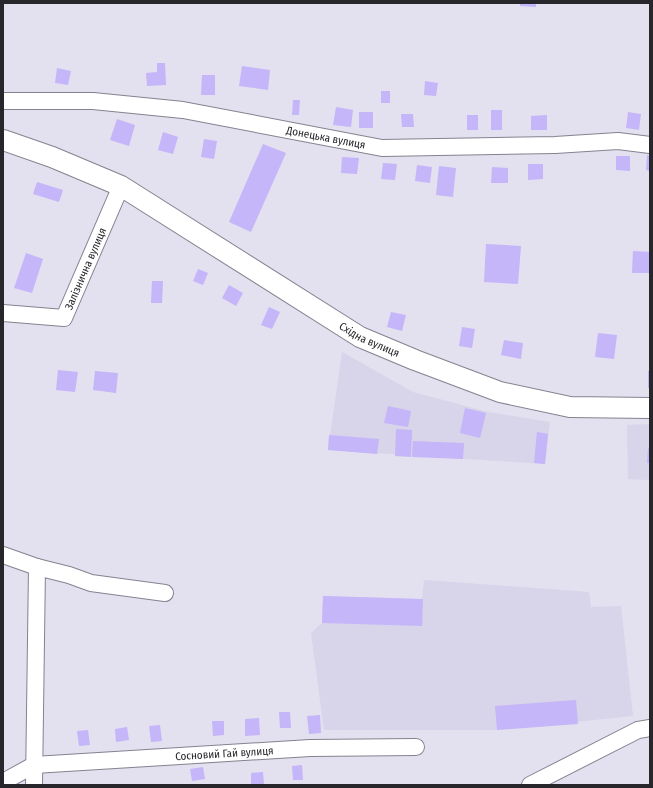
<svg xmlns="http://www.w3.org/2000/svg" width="653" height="788" font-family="'Fira Sans Condensed',sans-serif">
  <rect width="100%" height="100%" fill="#e3e0ef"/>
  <path fill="#d8d4ea" d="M342,352L413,392L488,412L550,422L545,464L328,450Z
    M650,424V480L628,479L627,425Z
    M424,580L589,592L591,607L621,606L633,716L497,730H324L311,633L322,623L323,596L422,599Z"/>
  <path fill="#c5b5f9" d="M520,3H536V7L520,6Z
    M157,63H165L166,85L147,86L146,73L157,72Z
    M242,66L270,70L268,90L239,86Z
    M57,68L71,71L68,85L55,83Z
    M202,75H215V95H201Z
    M425,81L438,83L436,96L424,95Z
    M381,91H390V103H381Z
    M293,100H300L299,115H292Z
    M336,107L353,110L351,127L333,125Z
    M491,110H502V130H491Z
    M359,112H373V128H359Z
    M628,112L641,114L639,130L626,128Z
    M401,114H413L414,127H402Z
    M467,115H478V130H467Z
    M547,115V130H531V116Z
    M117,119L135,125L129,146L110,140Z
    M163,132L178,137L173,154L158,150Z
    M204,139L217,141L214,159L201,157Z
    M263,144L286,153L251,232L229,222Z
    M647,155L650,156V171L646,170Z
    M616,156H630V171L616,170Z
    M342,157L359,158L357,174L341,173Z
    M383,163L397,164L395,180L381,179Z
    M528,164H543V179L528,180Z
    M417,165L432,167L430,183L415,181Z
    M439,166L456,168L453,197L436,195Z
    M492,167L508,168V183H491Z
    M37,182L63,190L59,202L33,194Z
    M486,244L521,246L518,284L484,282Z
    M633,251L650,252V273H632Z
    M26,253L43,259L32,293L14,288Z
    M198,269L208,273L203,285L193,281Z
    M152,281H163L162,303H151Z
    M229,285L243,293L236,306L222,298Z
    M269,307L280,312L272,329L261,325Z
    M391,312L406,315L402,331L387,327Z
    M462,327L475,329L472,348L459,346Z
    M598,333L617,335L614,359L595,357Z
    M504,340L523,343L521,359L501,355Z
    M58,370L78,372L75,392L56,390Z
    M95,371L118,373L116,393L93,390Z
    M648,371H650V388H648Z
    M388,406L411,411L408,427L384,423Z
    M465,408L486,413L480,438L460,433Z
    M396,429L412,430L411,457L395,456Z
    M537,432L548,434L545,464L534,463Z
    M329,435L379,439L377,454L328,450Z
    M413,441L464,443L463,459L412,457Z
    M648,448L650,449V463H647Z
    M323,596L423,599L422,626L322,623Z
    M576,700L578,724L497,730L495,706Z
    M279,712H290L291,728H280Z
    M320,715L321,733L309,734L307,716Z
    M259,718L260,735L245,736V719Z
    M212,721H224V735L213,736Z
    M160,725L162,741L151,742L149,726Z
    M127,727L129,740L116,742L115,729Z
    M88,730L90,745L79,746L77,731Z
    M302,765L303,780H293L292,766Z
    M203,767L205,779L192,781L190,769Z
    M263,772L264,785H251V773Z"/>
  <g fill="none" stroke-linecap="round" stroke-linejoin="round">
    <g stroke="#858290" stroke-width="18">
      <g id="minor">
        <path id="s1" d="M3,101H93L183,110L382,148L555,145L618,141L650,145"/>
        <path id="s2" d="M3,313L64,318L121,186"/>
        <path d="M3,555L37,567"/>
        <path id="s3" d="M3,782L34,765L310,748L416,747"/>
        <path d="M34,785L37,567L69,575L91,583L165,593"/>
        <path d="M530,785L638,730L650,728"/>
      </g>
    </g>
    <g stroke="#858290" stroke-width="22">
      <g id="major">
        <path id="s4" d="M3,140L52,157L121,186L360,337L415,360L500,392L570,407L650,408"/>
      </g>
    </g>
    <use href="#minor" stroke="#fff" stroke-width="16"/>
    <use href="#major" stroke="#fff" stroke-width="20"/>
  </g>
  <g text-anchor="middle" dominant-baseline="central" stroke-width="3" stroke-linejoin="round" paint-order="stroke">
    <g font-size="11" fill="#27262b" stroke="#e3e0ef">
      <text stroke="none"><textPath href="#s1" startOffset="326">Донецька вулиця</textPath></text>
      <text stroke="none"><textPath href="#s2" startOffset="115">Залізнична вулиця</textPath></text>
      <text stroke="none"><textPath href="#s4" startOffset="419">Східна вулиця</textPath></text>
      <text stroke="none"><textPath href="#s3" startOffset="226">Сосновий Гай вулиця</textPath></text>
    </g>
  </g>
  <rect width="653" height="788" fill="none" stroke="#27262b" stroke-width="8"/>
</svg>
